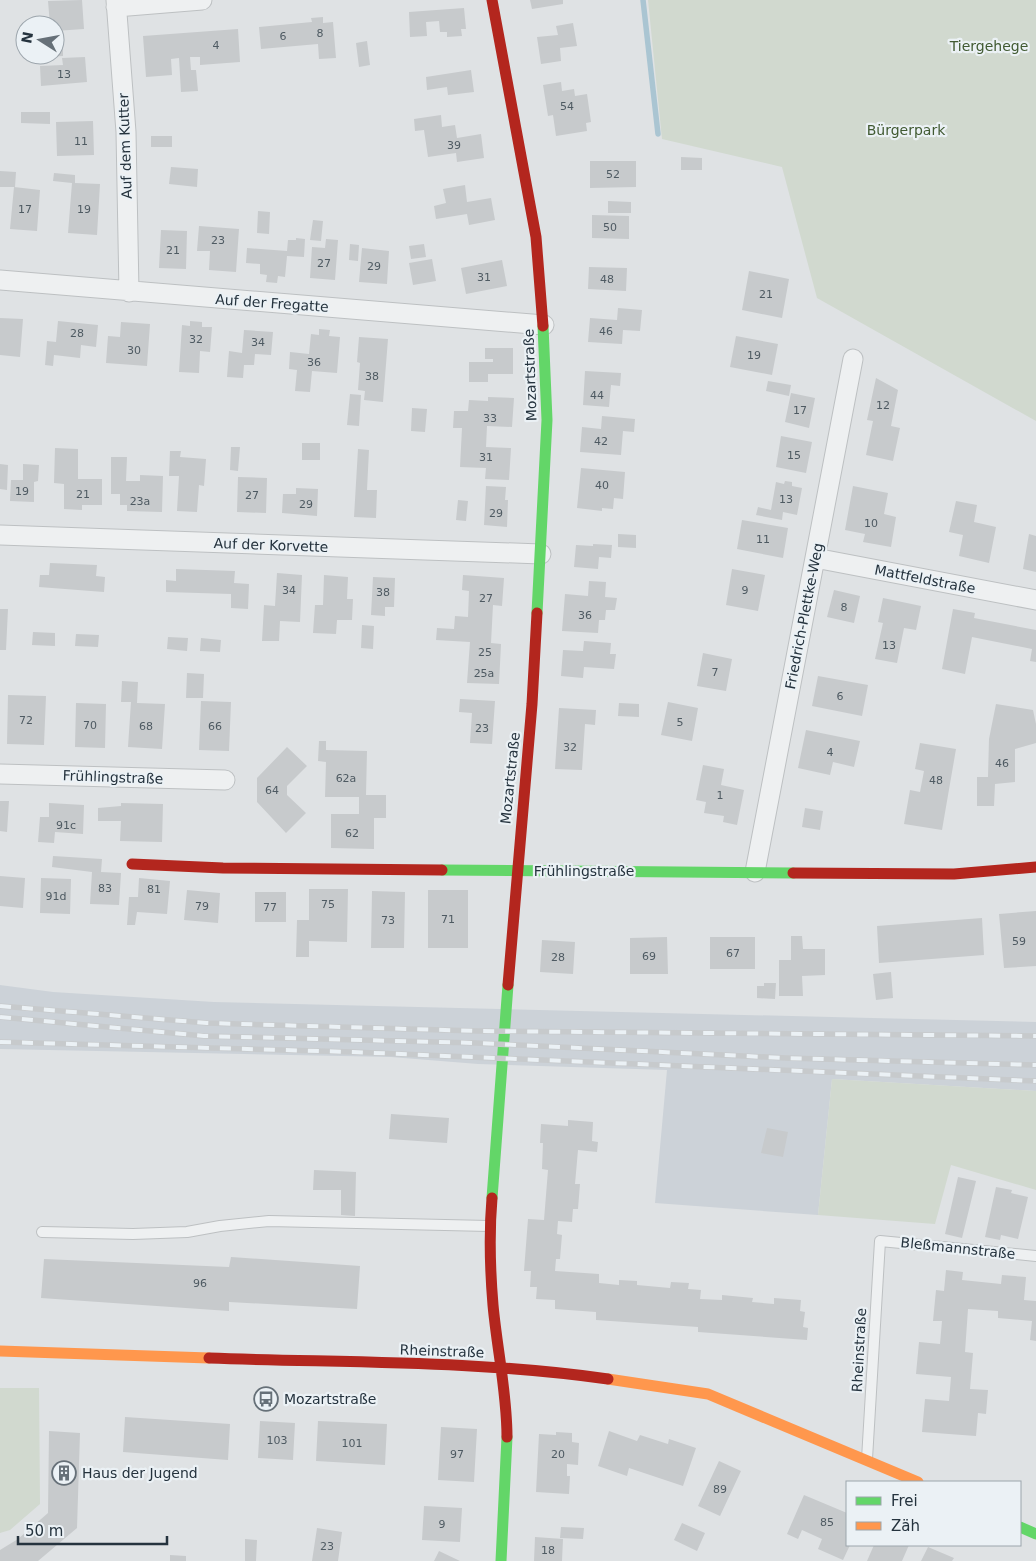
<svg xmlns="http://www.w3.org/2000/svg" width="1036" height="1561" font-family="'DejaVu Sans',sans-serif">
  <rect width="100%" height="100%" fill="#dfe2e4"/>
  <path fill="#ccd2d8" d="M0,985L53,992L214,1002L1036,1022V1091L832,1079L818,1215L655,1203L667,1070L478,1064L391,1057L0,1049Z"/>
  <path fill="#d1d9cf" d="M648,0H1036V421L817,298L782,167L662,139Z
    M832,1079L1036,1091V1190L951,1165L935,1224L818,1215Z
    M0,1388H39L40,1504L10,1530L0,1533Z"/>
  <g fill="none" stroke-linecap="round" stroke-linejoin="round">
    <path stroke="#aac5d2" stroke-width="5.5" d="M643,0L658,134"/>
  </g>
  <path fill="#c7cacc" d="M82,0L84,29L55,31V25H50L48,1Z
    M530,0H563V4L532,9Z
    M464,8L466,29H461L462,36L447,37V32H440L439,21L426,22L427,36L410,37L409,12Z
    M323,17V23L333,22L336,58L319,59L318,44L261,49L259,27L312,22L311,18Z
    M573,23L577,46L560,48L561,61L541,64L537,37L558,35L556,26Z
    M238,29L240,62L200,65V57H190L191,70H196L198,91L181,92L179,58L171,59L172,75L146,77L143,36Z
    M367,41L370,65L359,67L356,43Z
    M55,45H63V56L45,57V55H55Z
    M85,57L87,82L41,86L40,66L63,65L62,58Z
    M471,70L474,92L448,95L447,87L427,90L426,77Z
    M561,82L562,91L574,89L575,96L587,94L591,122L586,123L587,131L556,136L553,115L548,116L543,85Z
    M21,112H50V124L21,123Z
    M441,115L442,127L455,125L457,138L481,134L484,158L457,162L456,153L428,157L424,130L415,131L414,119Z
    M93,121L94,155L57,156L56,122Z
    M151,136H172V147H151Z
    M681,157L702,158V170H681Z
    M590,161H636V187L590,188Z
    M171,167L198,169L197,187L169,184Z
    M0,171L16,172L15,187H0Z
    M54,173L75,175V183L100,184L97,235L68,233L72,183L53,181Z
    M465,185L467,202L491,198L495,220L469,225L467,214L436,219L434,206L446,203L443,189Z
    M14,187L40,190L37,231L10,229Z
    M608,201L631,202V213H608Z
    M258,211L270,212L269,234L257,233Z
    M592,215L629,216V239L592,238Z
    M313,220L323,221L321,241L310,240Z
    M199,226L239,229L236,272L209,270L210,251H197Z
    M161,230L187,231L186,269L159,268Z
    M296,238L305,239L304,257L287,256L285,277L278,276L277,283L266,282L267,275L260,274V264L246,263L247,248L287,251L288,240H296Z
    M326,239L338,240L335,280L310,278L312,247L325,248Z
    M350,244L359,245L358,261L349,260Z
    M424,244L426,257L411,259L409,246Z
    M362,248L389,251L387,284L359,282Z
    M432,259L436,281L413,285L409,263Z
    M502,260L507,286L466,294L461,268Z
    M589,267L627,268L626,291L588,289Z
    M749,271L789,279L782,318L742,310Z
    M618,308L642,310L640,331L623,330L622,344L588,342L590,318L617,320Z
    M0,318L23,319L20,357L0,355Z
    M58,321L98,325L96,347L81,345L80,358L54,355L53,366L45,365L47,341L56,342Z
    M190,321L202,322V327H212L210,352L200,351L199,373L179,372L182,325L190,326Z
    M121,322L150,324L147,366L106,363L108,336L120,337Z
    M319,329L330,330L329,336L340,337L337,373L312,371L310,392L295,391L297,370L289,369L290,352L309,354L311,334L319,335Z
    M244,330L273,332L271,355L255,354L254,365H244L243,378L227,377L229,351L242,353Z
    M736,336L778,344L772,375L730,367Z
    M359,337L388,339L383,402L364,400L365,391L358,390L360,363L357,362Z
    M485,348H513V374H488V382H469V362H493V359H485Z
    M585,371L621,373L620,386L611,385L609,407L583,405Z
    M876,378L898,390L891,426L900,428L893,461L866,455L873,421L867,420Z
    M768,381L791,385L789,396L766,391Z
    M791,393L815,398L809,428L785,422Z
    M350,394L361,395L359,426L347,425Z
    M488,397L514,398L512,427L487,426L486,447L511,448L509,480L485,479L486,468L460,467L462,428H453L454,411H468L469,400L488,401Z
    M412,408L427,409L425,432L411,431Z
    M602,416L635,419L634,432L623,431L621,455L580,452L582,427L601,429Z
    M781,436L812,442L806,473L776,467Z
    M302,443H320V460H302Z
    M231,447H240L238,471L230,470Z
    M55,448L78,449V479H102V505H82V510L64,509V484L54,483Z
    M358,449L369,450L367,490H377L376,518L354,517Z
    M170,451H181L180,457L206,459L204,486L199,485L197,512L177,511L179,476H169Z
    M111,457H127L126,481H140V475L163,476L162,512L127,511V505H120V494H111Z
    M0,464L8,465L7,490L0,489Z
    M23,464L39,465L38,481L34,482V502L10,501L11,480H23Z
    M581,468L625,472L623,499L614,498L613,509L602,508V511L577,508Z
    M238,477L267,478L266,513L237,512Z
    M785,481L792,482V486L802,488L797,515L783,512L782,520L756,515L758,507L771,510L776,482L784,484Z
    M486,486L506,487L505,500H508L507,527L484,525Z
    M853,486L888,493L884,514L896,517L891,547L863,542L865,534L845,530Z
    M296,488L318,489L317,516L282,513L283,494H296Z
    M458,500L468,501L466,521L456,520Z
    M956,501L977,505L974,522L996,527L989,563L959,556L963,535L949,532Z
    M742,520L788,528L783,558L737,549Z
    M618,534L636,535V548L618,547Z
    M1029,534L1036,536V572L1023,569Z
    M593,544L612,545L611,558L599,557L598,569L574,567L576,545L593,546Z
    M50,563L97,565L96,576L105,577L104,592L39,587L40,575H49Z
    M176,569L235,571L234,583L249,584L248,609L231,608V594L166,592V580L176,581Z
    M732,569L765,575L758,611L726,605Z
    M277,573L302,575L300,622L280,621L279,641H262L264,605L275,606Z
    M324,575L348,577L347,599H353L352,620H337L336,634L313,633L315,605H323Z
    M463,575L504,578L502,606L493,605L491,643L501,644L499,684L467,683L470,642L436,640L437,628L454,629L455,616L468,617L469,591L462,590Z
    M373,577L395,578L394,607H385V616L371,615Z
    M589,581L606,582L605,597L617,598L615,610H606L605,620H599L598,633L562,631L565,594L588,596Z
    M834,590L860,596L854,623L827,617Z
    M883,598L921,606L916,630L904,628L897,663L875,659L883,623L878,622Z
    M0,609H8L6,650H0Z
    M953,609L975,613L974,618L1036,630V662L1030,661L1032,649L972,637L965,674L942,669Z
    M362,625L374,626L373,649L361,648Z
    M33,632L55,633V646L32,645Z
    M76,634L99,635L98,647L75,646Z
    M168,637L188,638L187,651L167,649Z
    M201,638L221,640L220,652L200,651Z
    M584,641L611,643L610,654H616L614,669L584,667L583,678L561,676L563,650L583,651Z
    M703,653L732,659L726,691L697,686Z
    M187,673L204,674L203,698H186Z
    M818,676L868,685L862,716L812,706Z
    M122,681L138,682L137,703L165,704L162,749L128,747L131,702H121Z
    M8,695L46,696L44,745L7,744Z
    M460,699L495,701L492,744L470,743L472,713L459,712Z
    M201,701L231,702L229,751L199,750Z
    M668,702L698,708L692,741L661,735Z
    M76,703L106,704L105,748L75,747Z
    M619,703L639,704V717L618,716Z
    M996,704L1033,710L1036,724V743L1015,749V782L995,784L994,806H977V777H988L989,739Z
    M559,708L596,710L595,725L585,724L582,770L555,769Z
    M806,730L860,741L854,767L833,762L830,775L798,768Z
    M319,741H326V750L367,751L366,795H386V818H374V849L331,848V814H359V797H325L326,762L318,761Z
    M920,743L956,749L942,830L904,824L910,790L920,792L924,771L915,769Z
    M287,747L307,766L287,786V795L306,813L286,833L257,802V778Z
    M703,765L724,769L721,785L744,790L737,825L723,822L724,816L704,813L706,802L696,800Z
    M0,801H9L7,832L0,831Z
    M49,803L84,805L83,834L55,832L54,843L38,842L40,817H49Z
    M121,803L163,804L162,842L120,841L121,821H98V808L121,806Z
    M805,808L823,811L820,830L802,827Z
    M53,856L102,859L101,872L121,873L119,905L90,904L92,872L52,867Z
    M0,876L25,878L23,908L0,906Z
    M41,878L71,879L70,914L40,913Z
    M139,878L170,881L167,914L137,912L135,925H127L129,897H138Z
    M309,889H348L347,942L309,941V957H296L297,920H309Z
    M187,890L220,893L218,923L184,920Z
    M428,890H468V948H428Z
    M372,891L405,892L404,948H371Z
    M255,892H286V922H255Z
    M1036,911V966L1004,968L999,914Z
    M982,918L984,955L879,963L877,926Z
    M791,936H802L803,949H825V975L802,976L803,996H779V960H791Z
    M667,937L668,974H630V938Z
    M710,937H755V969H710Z
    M542,940L575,942L573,974L540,972Z
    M891,972L893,998L876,1000L873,974Z
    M764,983H776L775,999L757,998V986H764Z
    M391,1114L449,1118L447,1143L389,1139Z
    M568,1120L593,1122L592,1141L598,1142L597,1152L578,1150L575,1184H580L578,1209H573L572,1222L558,1221L557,1234L562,1235L560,1259H556L555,1271L599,1274V1283L619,1285V1280L637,1281V1285L670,1288L671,1282L689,1283L688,1289L701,1290L700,1299L722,1300V1295L753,1298L752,1302L774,1304V1298L801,1300L800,1311L805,1312L803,1327L808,1328L807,1340L698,1332V1327L596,1320V1312L555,1309V1300L536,1299L537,1287H530L531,1271H524L528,1219L544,1220L548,1170L542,1169L543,1143H540L541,1124L568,1126Z
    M767,1128L788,1132L783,1157L761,1153Z
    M314,1170L356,1172L355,1216L341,1215V1190H313Z
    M958,1177L976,1181L962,1238L945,1234Z
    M996,1187L1012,1190L1011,1193L1028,1197L1018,1239L1001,1235L1000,1240L985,1237Z
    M231,1257L360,1266L357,1309L229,1302V1311L41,1298L44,1259L229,1267Z
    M946,1270L963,1272L962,1280L1001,1284L1002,1275L1026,1277L1024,1300L1036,1301V1341L1030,1340L1032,1321L998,1318V1311L968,1309L965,1352L973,1353L970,1389L988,1390L986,1414L978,1413L976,1436L922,1432L925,1399L949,1401L951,1377L916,1374L919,1342L940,1344L942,1321H933L936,1290L944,1291Z
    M125,1417L230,1424L228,1460L123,1452Z
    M260,1421L295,1423L293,1460L258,1458Z
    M318,1421L387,1424L385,1465L316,1461Z
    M441,1427L477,1429L474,1482L438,1480Z
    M49,1431L80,1433L77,1528L38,1561H0V1550L18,1539L48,1513Z
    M609,1431L637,1441L640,1435L668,1444L669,1439L696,1448L683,1486L629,1468L627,1476L598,1466Z
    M556,1432L572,1433V1442L579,1443L578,1465L567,1464V1476H570L569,1494L536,1492L539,1434L556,1435Z
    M719,1461L741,1471L720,1516L698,1506Z
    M804,1495L847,1513V1545H850L843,1560L818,1549L822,1539L802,1530L798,1539L787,1534Z
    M424,1506L462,1508L460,1542L422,1540Z
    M682,1523L705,1533L697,1551L674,1540Z
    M561,1527L584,1528L583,1539L560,1538Z
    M317,1528L342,1532L338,1561H312Z
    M535,1537L563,1539L562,1561H534Z
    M245,1539L257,1540L256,1561H245Z
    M874,1545H909L902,1561H867Z
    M928,1547L954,1558L952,1561H921Z
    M439,1551L460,1561H434Z
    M170,1555L186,1556V1561H170Z"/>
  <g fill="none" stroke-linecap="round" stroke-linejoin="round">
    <g stroke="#bdc0c2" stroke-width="12">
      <path id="lane" d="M42,1232L133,1234L187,1232L220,1226L269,1221L489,1226
        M867,1459L880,1241L1036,1256"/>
    </g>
    <g stroke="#bdc0c2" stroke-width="21">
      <path id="street" d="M116,0L126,132L129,292
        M116,7L202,0
        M0,280L544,325
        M0,535L541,554
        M815,558L1036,600
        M0,774L225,780
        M755,872L853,359"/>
    </g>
    <use href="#lane" stroke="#eef0f1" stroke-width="10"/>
    <use href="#street" stroke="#eef0f1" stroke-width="19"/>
    <path stroke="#63d668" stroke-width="11" d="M537,613L547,420L543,326
      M442,870L793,873
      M492,1198L508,985
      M1020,1527L1036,1534
      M501,1561L507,1437"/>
    <path stroke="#ff974d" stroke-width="11" d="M0,1351L209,1358
      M608,1379L708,1394L918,1482"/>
    <path stroke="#b3261e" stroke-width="11" d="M492,0L536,237L543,326
      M132,864L223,868L442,870
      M793,873L954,874L1036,867
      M508,985L532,704L537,613
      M492,1198C489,1233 490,1269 493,1305C497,1349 507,1393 507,1437
      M209,1358C341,1363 476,1360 608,1379"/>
    <g stroke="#c7cacc" stroke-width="5.5">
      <path id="rail" d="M0,1006L207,1023L478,1031L1036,1036
        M0,1017L204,1036L476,1043L786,1058L1036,1065
        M0,1042L353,1052L1036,1081"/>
    </g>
    <use href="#rail" stroke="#ebf1f5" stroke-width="4" stroke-dasharray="11" stroke-linecap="butt"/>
  </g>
  <defs>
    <g id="bus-ring" transform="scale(1.25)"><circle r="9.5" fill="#ebf1f5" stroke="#667078" stroke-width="1.5"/><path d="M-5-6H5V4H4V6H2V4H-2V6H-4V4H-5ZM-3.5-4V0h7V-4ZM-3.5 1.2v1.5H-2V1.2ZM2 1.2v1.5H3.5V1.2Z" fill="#667078"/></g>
    <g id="building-ring" transform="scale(1.25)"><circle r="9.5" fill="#ebf1f5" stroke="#667078" stroke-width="1.5"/><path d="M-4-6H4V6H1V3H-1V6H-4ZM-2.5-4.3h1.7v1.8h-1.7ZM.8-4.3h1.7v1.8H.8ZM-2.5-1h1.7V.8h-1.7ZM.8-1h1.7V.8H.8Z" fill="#667078"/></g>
  </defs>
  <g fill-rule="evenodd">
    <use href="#bus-ring" x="266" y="1399"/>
    <use href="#building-ring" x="64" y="1473"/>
  </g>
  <g text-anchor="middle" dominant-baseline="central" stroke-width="4.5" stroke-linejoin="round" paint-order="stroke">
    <g font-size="11" fill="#4e5a62">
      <text x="320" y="33">8</text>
      <text x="283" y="36">6</text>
      <text x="216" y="45">4</text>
      <text x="64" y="74">13</text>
      <text x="567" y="106">54</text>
      <text x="81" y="141">11</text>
      <text x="454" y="145">39</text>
      <text x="613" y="174">52</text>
      <text x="25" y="209">17</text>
      <text x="84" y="209">19</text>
      <text x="610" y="227">50</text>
      <text x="218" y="240">23</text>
      <text x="173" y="250">21</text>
      <text x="324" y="263">27</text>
      <text x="374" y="266">29</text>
      <text x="484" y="277">31</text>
      <text x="607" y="279">48</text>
      <text x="766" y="294">21</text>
      <text x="606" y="331">46</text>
      <text x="77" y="333">28</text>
      <text x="196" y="339">32</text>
      <text x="258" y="342">34</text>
      <text x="134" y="350">30</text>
      <text x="754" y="355">19</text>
      <text x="314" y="362">36</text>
      <text x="372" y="376">38</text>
      <text x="597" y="395">44</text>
      <text x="883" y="405">12</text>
      <text x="800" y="410">17</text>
      <text x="490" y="418">33</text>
      <text x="601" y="441">42</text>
      <text x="794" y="455">15</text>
      <text x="486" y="457">31</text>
      <text x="602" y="485">40</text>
      <text x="22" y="491">19</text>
      <text x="83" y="494">21</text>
      <text x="252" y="495">27</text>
      <text x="786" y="499">13</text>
      <text x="140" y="501">23a</text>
      <text x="306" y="504">29</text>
      <text x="496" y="513">29</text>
      <text x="871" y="523">10</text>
      <text x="763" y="539">11</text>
      <text x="289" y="590">34</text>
      <text x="745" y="590">9</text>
      <text x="383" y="592">38</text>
      <text x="486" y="598">27</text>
      <text x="844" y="607">8</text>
      <text x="585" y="615">36</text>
      <text x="889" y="645">13</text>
      <text x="485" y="652">25</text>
      <text x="715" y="672">7</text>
      <text x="484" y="673">25a</text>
      <text x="840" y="696">6</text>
      <text x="26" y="720">72</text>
      <text x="680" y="722">5</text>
      <text x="90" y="725">70</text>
      <text x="146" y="726">68</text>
      <text x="215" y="726">66</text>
      <text x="482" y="728">23</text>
      <text x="570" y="747">32</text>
      <text x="830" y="752">4</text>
      <text x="1002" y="763">46</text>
      <text x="346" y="778">62a</text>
      <text x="936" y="780">48</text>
      <text x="272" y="790">64</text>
      <text x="720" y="795">1</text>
      <text x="66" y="825">91c</text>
      <text x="352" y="833">62</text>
      <text x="105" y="888">83</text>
      <text x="154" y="889">81</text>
      <text x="56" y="896">91d</text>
      <text x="328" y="904">75</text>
      <text x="202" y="906">79</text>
      <text x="270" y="907">77</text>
      <text x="448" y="919">71</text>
      <text x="388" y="920">73</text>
      <text x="1019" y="941">59</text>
      <text x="733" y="953">67</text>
      <text x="649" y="956">69</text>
      <text x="558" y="957">28</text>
      <text x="200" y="1283">96</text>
      <text x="277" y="1440">103</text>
      <text x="352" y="1443">101</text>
      <text x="457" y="1454">97</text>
      <text x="558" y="1454">20</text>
      <text x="720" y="1489">89</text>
      <text x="827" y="1522">85</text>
      <text x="442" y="1524">9</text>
      <text x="327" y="1546">23</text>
      <text x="548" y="1550">18</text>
    </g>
    <g font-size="14" fill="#415a32" stroke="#ebf1f5">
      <text x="989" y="46">Tiergehege</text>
      <text x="906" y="130">Bürgerpark</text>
    </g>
    <g font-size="14" fill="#25333e" stroke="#ebf1f5">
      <text transform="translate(125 146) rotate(-92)">Auf dem Kutter</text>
      <text transform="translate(272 303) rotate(4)">Auf der Fregatte</text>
      <text transform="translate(530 375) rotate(-92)">Mozartstraße</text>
      <text transform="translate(271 545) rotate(2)">Auf der Korvette</text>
      <text transform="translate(925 579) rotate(11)">Mattfeldstraße</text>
      <text transform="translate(804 616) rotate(-79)">Friedrich-Plettke-Weg</text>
      <text transform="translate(113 777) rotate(2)">Frühlingstraße</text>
      <text transform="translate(510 778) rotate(-84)">Mozartstraße</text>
      <text x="584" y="871">Frühlingstraße</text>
      <text transform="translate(958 1248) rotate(6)">Bleßmannstraße</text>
      <text transform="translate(859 1350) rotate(-87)">Rheinstraße</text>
      <text transform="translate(442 1351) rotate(2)">Rheinstraße</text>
    </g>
    <g font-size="14" fill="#25333e" stroke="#ebf1f5" text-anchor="start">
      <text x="284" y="1399">Mozartstraße</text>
      <text x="82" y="1473">Haus der Jugend</text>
    </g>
  </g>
  <rect x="846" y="1481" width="175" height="65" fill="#ebf1f5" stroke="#9ca5ac"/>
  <rect x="856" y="1497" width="25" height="8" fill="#63d668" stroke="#9ca5ac"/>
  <text x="891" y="1506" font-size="15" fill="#25333e">Frei</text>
  <rect x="856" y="1522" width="25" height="8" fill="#ff974d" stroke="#9ca5ac"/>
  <text x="891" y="1531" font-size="15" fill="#25333e">Zäh</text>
  <g transform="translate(40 40) rotate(281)"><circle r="24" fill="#ebf1f5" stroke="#9ca5ac"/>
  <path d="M0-4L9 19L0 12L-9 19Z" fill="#667078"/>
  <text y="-8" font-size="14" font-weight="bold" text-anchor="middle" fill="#25333e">N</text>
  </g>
  <path d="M18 1536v8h149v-8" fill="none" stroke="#25333e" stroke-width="2.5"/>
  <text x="25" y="1536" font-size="15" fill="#25333e" stroke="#ebf1f5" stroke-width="4" paint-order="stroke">50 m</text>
</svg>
